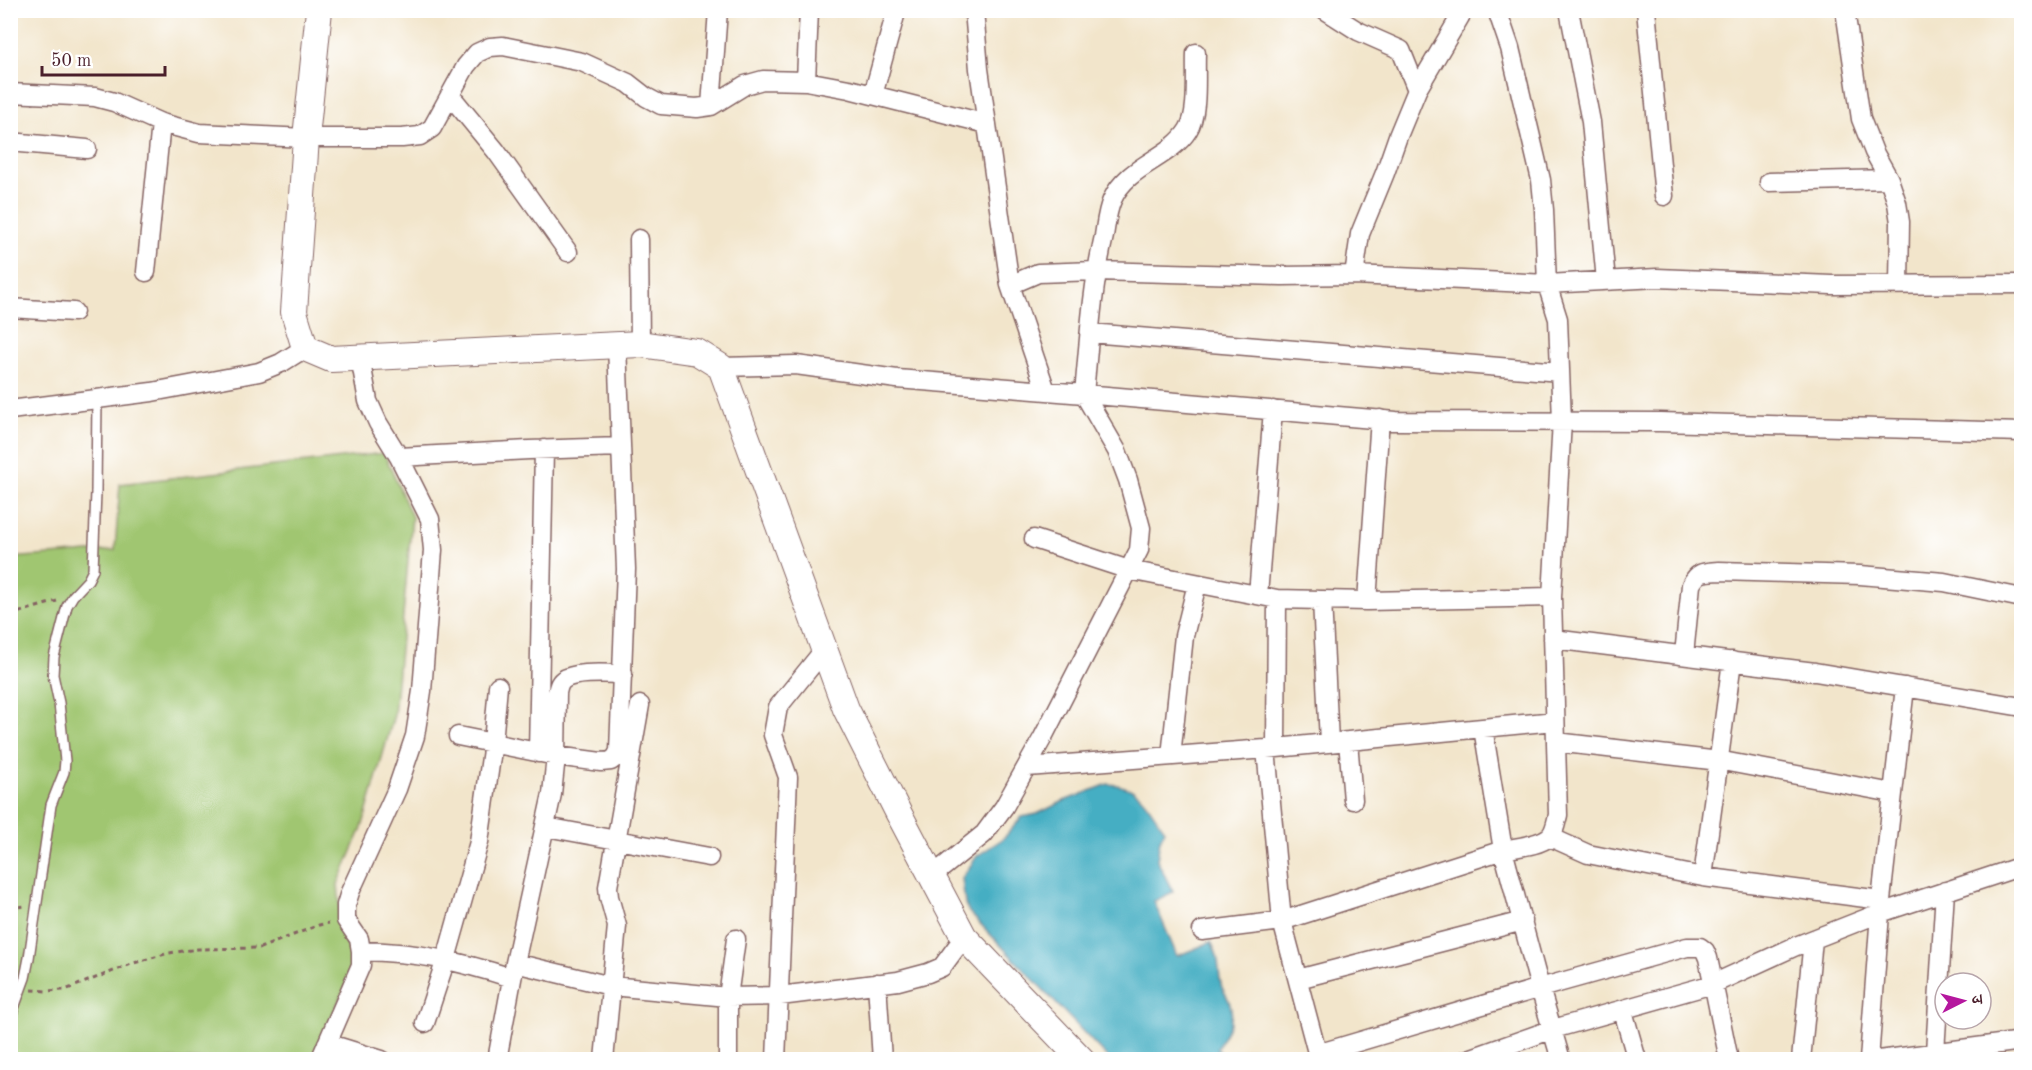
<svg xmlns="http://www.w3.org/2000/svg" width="2032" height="1070" font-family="'Old Standard TT','Noto Serif Devanagari',serif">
  <rect width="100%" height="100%" fill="#fff"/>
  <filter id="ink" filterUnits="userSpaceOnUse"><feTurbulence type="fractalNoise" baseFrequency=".0167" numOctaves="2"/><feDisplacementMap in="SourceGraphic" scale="12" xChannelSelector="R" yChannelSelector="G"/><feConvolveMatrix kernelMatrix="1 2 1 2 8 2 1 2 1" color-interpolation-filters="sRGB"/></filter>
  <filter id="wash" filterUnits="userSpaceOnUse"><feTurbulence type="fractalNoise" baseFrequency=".008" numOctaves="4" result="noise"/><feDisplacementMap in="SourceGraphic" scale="24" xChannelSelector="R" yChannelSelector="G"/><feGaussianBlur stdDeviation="1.35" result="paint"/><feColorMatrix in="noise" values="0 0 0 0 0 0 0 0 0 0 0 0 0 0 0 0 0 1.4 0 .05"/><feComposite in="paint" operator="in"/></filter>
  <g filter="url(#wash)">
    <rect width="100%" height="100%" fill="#f2e5cb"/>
    <path fill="#a0c671" stroke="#75724e" stroke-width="1.5" d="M384,453L412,517L394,715L362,828L338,884L342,934L356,964L312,1059L11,1060V558L115,550L120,484Z"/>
    <path fill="#44aec3" stroke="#476677" stroke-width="1.5" d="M1108,784C1143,786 1146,805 1165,830L1160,840L1157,860L1173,892L1154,901L1177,956L1211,942C1221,959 1217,966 1221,984C1222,990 1227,995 1229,1001C1237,1021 1225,1032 1217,1049L1223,1055L1253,1049L1274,1059H1109L969,912L965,904L962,878L977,856L1004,838L1022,817L1037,814L1064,801Z"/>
  </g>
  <g filter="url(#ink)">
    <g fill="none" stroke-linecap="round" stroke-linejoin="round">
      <g stroke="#856463" stroke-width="12">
        <path id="service" d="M10,1019L25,978L29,958L51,805L64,772L65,761L59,703L53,675L54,657L67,606L73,596L88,580L93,570L96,492L97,399"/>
      </g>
      <g stroke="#856463" stroke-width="21">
        <path id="minor" d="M974,10L979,69L1010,285L1046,391
          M1325,10L1358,31L1401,50L1417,90
          M1497,10L1510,48L1541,180L1544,210L1547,284L1657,278L1831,285L2022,284
          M1569,10L1591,122L1606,281
          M1646,10L1664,196
          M1845,10L1861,119L1874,152L1889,179L1897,203L1900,222L1899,285
          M1196,53C1195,73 1199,113 1188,130C1170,159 1127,165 1112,200C1107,211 1106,224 1104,236C1092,288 1089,341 1084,394L1396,421L1660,422L2022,432
          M806,81L809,10
          M10,93L95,97L114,102L161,123L199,133L306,138H402L420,136L432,128L466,66L477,53L490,47L503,46L582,62L628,83L646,97L661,105L697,108L711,106L745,85L763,80L806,81L849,89L987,124
          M450,95L496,151L568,252
          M873,95L896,12
          M711,106L718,10
          M10,142L87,149
          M1769,182L1889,179
          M639,239L640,344
          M146,272L161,123
          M1010,285L1038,273L1096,271L1282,276L1354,275
          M10,308L74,312
          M1090,333L1560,372
          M721,367L796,365L897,379L1084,394L1117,451L1128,480L1141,528L1139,550L1042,739L1004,807L984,834L932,876
          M10,410L152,392L259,372L281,363L305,348
          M399,457L529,450L621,447
          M1034,539L1129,570L1277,599L1367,601L1552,597
          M1258,595L1273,410
          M1322,600L1329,742
          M1367,601L1380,419
          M1553,639L1815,672L2022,707
          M1684,655L1691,585C1698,571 1704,572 1719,571L1860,575L1944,582L2022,598
          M1483,728L1503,850L1540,988L1561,1060
          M458,736L556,756L601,762L611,761L616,757L619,751L626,569L617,345
          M1348,741L1353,800
          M1556,742L1728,762L1893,793
          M1276,747L1277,599
          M1266,749L1282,921L1319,1060
          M538,753L544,449
          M1171,756L1184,636L1197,584
          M1027,767L1266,749L1555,721
          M546,827L709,857
          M1550,837L1588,854L1703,877L1881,900
          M1703,877L1732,661
          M1202,931L1282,921L1503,850C1516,847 1538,846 1549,837C1555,832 1556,822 1558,815L1552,597L1562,421L1558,319L1547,284L1354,275L1360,234L1385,173L1398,136L1417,90L1464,10
          M361,951C418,952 459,961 512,978
          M515,963L611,986L728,997L780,996L898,981L928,973L942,967L964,937
          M1298,979L1523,921
          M877,983L882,1060
          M1623,1011L1637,1060
          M425,1023L446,959L479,842L493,743L498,686
          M327,1043L382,1060
          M1935,1052L1945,891
          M1317,1054L1540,988L1687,947H1700L1705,951L1708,958L1729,1060
          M320,1060L361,965V951L359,939L346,920V905L350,892L397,789L415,736L422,691L433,550L430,519L399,457L378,423L368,401L360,357
          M497,1060L515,963L552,794L556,756L557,693C558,688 559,683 563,680C575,671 608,674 623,674
          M604,1060L617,926L609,897L608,887L640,705
          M728,1060V997L736,939
          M776,1060L788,777L773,735L778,707L824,650
          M1466,1060L1553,1029L1713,984L1796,946L1880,913L2022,866
          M1801,1060L1813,940
          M1869,1060L1881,900L1905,687
          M1879,1060L2022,1041"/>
      </g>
      <g stroke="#856463" stroke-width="28">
        <path id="secondary" d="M319,10L306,138L294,312L305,348L331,359L640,344L697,352L721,367L846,709L898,812L964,937L1082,1060"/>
      </g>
      <path stroke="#856463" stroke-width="3" stroke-dasharray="4.5 4.5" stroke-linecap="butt" d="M10,615L57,601
        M10,908L25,906
        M32,990L47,991L65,990L134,963L169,953L198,949L260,948L319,925L329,923"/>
      <use href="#service" stroke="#fff" stroke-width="9"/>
      <use href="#minor" stroke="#fff" stroke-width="18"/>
      <use href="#secondary" stroke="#fff" stroke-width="26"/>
    </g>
  </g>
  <rect width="2032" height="1070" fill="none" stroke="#fff" stroke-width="36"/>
  <g transform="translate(1963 1001) rotate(84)"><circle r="28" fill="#ffffff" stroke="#b7a5aa" stroke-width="1.5"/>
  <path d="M0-4.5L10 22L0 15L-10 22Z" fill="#b5179e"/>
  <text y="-9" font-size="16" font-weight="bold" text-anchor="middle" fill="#4a1f2b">उ</text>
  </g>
  <path d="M42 66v9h123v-9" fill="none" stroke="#4a1f2b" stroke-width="3"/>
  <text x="51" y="66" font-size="18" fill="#4a1f2b" stroke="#ffffff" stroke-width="4.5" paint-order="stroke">50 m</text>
</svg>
